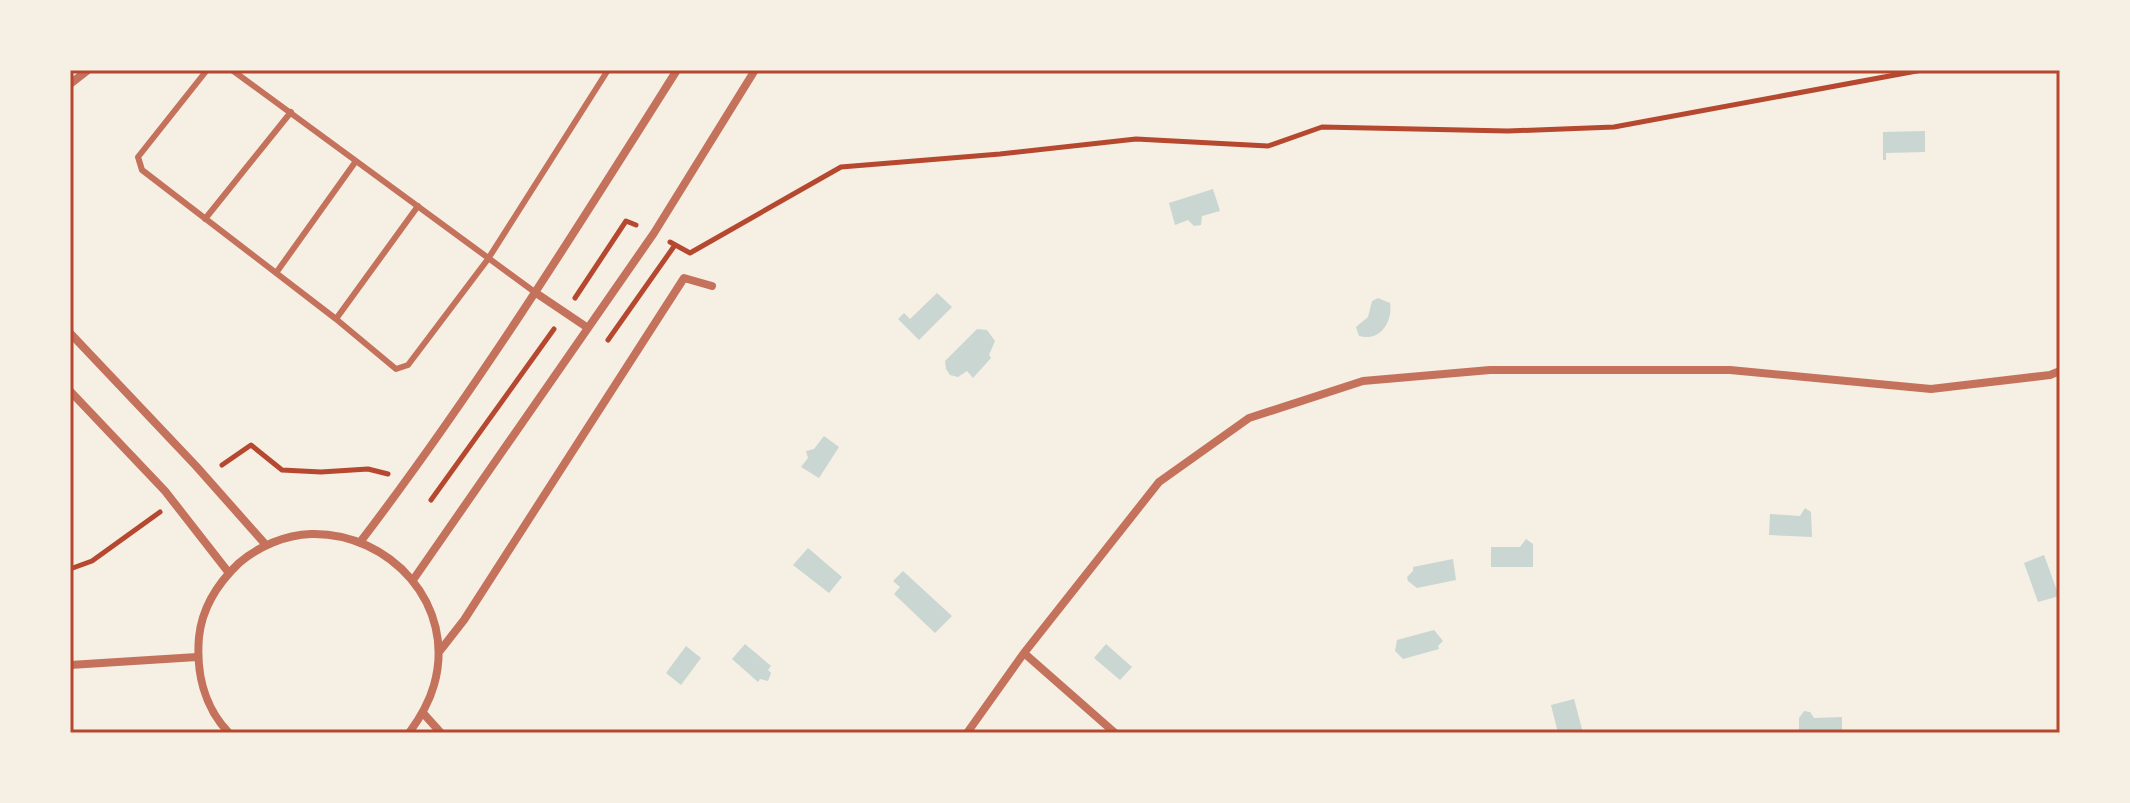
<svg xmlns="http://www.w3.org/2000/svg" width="2130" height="803" font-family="Quicksand,sans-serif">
  <rect width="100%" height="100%" fill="#f6efe4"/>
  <path fill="#c9d6d2" d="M1925,131V152L1886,153V160H1883V132Z
    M1213,189L1220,211L1202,216L1201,225L1194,226L1188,220L1175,225L1169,203Z
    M937,293L952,307L919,340L898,319L904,313L910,319Z
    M1378,298L1390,303C1393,322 1380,342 1359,336L1356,327L1368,317L1372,301Z
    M977,329L987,330L995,341L989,355L991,358L973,378L967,371L958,377L950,375L946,369L945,361Z
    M824,436L839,447L819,478L801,467L808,458L806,451L814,449Z
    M1805,508L1811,512L1812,537L1769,535L1770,514L1800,516Z
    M1526,539L1533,544V567H1491V547H1520Z
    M808,548L842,577L829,593L793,565Z
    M2044,555L2059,596L2038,602L2024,563Z
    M1453,559L1456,580L1417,588L1408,581L1407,577L1413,571V567Z
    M903,571L952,616L935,633L894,594L900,587L893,581Z
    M1434,630L1443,641L1438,646L1439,649L1403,659L1395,651L1397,640Z
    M745,644L771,666L768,670L771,673L768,681L760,679L758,682L732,659Z
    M1106,644L1132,667L1120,680L1094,658Z
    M686,646L701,658L681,685L666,673Z
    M1574,699L1583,733H1558L1551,705Z
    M1804,711L1810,712L1814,718L1842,717V733H1799V718Z"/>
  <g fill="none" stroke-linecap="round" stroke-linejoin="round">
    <path stroke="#b5482f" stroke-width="5" d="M670,242L690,253L841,167L1000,154L1136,139L1268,146L1322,127L1508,131L1614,127L1922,70
      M575,298L626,221L636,225
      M608,340L675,245
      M222,465L251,445L282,470L321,472L368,469L388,474
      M431,500L554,329
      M70,569L92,561L160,512"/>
    <path stroke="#c5725c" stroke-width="6" d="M207,70L138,157L142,170L336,319L396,369L408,365L488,259L608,70
      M232,70L536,293
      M205,219L291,112
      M276,273L356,161
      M336,319L418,206"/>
    <path stroke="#c5725c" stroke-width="8" d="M70,84L88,70
      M536,293L588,328
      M70,333L196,466L266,545
      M70,391L165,491L229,573
      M361,541C476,390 576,230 677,70
      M413,580L654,233L755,70
      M439,652L464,620L684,278L712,286
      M1024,653L1115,733
      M70,665L197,657
      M423,713L441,733
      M229,733C204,707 196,672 199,637C202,608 218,583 239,563C259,546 285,535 311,534C390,532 457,605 434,685C429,703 420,718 409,733
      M967,733L1024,653L1159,482L1249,418L1363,381L1490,370H1730L1931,389L2050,375L2060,371"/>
  </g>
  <rect width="2130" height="803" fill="none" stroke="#f6efe4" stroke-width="144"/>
  <rect x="72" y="72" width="1986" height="659" fill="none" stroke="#b5482f" stroke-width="3"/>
</svg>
